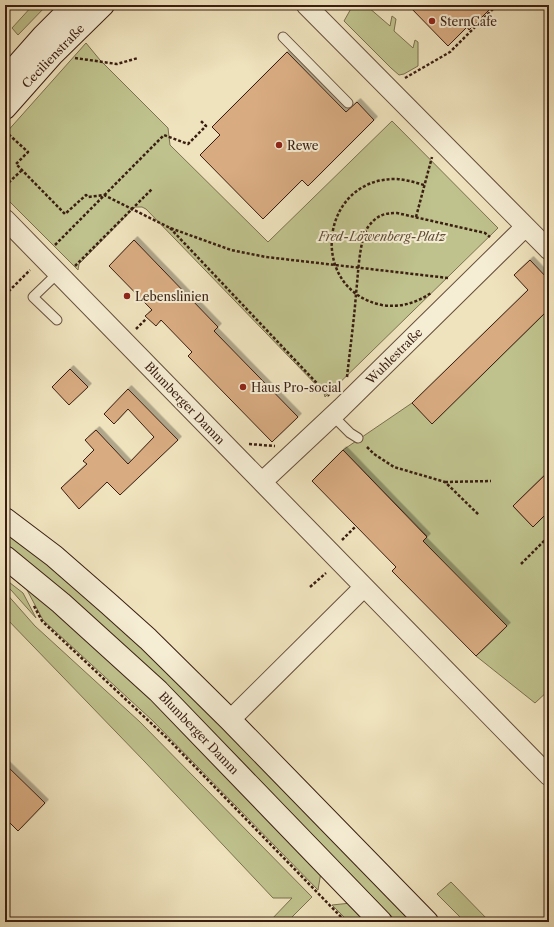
<svg xmlns="http://www.w3.org/2000/svg" width="554" height="927" font-family="'Libre Caslon Text',serif">
  <defs>
    <filter id="shadow"><feDropShadow dx="3.5" dy="-3.5" stdDeviation="0" flood-color="#0004"/></filter>
  </defs>
  <rect width="100%" height="100%" fill="#efe3bd"/>
  <filter id="stains"><feTurbulence type="fractalNoise" baseFrequency=".005" numOctaves="4"/><feColorMatrix values="0 0 0 0 .2 0 0 0 0 .09 0 0 0 0 .02 0 0 0 .5 -.17"/></filter>
  <radialGradient id="worn" r=".72"><stop offset=".6" stop-color="#630" stop-opacity="0"/><stop offset="1" stop-color="#630" stop-opacity=".3"/></radialGradient>
  <path fill="#bfc28d" stroke="#7c7050" d="M33,5H47L18,35L12,28Z
    M353,5H368V7L390,26L392,16L396,19L394,31L413,48L415,40L418,42V66L404,74L399,75L391,68L344,21Z
    M86,43L100,60L168,128L170,145L268,242L392,121L498,228L325,397L324,393L146,209L142,207H135L79,264L78,270L5,197V134Z
    M548,310L549,471L513,506L533,527L549,511V690L535,703L476,656L506,627L423,541L427,536L343,450L412,403L432,423Z
    M5,529L67,580L181,684L412,922H397L223,742L148,667L41,574L5,545Z
    M5,568L34,592L144,692L321,872L318,890L153,721L43,620L27,590L5,572Z
    M5,579L23,593L36,618L11,590L5,585Z
    M5,592L35,626L140,722L312,897L287,922H269L292,898H273L145,762L5,617Z
    M451,882L490,922H465L437,894Z
    M351,903L369,922H349L332,905Z"/>
  <path fill="#d8ab81" stroke="#3a1e12" filter="url(#shadow)" d="M408,5H494L469,30L467,27L448,46Z
    M287,52L346,112L357,102L374,120L308,186L302,180L263,219L200,155L220,135L212,127Z
    M134,240L218,327L214,331L298,417L272,442L188,356L192,352L161,320L156,326L145,316L152,310L109,266Z
    M530,260L549,280V309L432,424L412,403L528,290L514,275Z
    M70,369L88,387L69,405L52,387Z
    M128,389L178,440L120,495L107,482L79,509L61,488L87,464L83,461L94,450L85,440L96,430L128,464L154,437L128,409L114,424L104,414Z
    M343,450L427,537L423,541L507,626L476,656L392,571L396,567L312,481Z
    M549,471V511L533,527L513,506Z
    M5,764L45,803L18,831L5,818Z"/>
  <g fill="none" stroke-linecap="round" stroke-linejoin="round">
    <g stroke="#674f3d" stroke-width="11">
      <path id="lane" d="M283,37L348,103
        M57,320L33,297L58,273
        M333,416L350,433L358,438"/>
    </g>
    <g stroke="#674f3d" stroke-width="21">
      <path id="street" d="M306,5L549,250
        M5,219L549,776
        M262,482L341,408L525,227
        M230,720L364,587"/>
    </g>
    <g stroke="#3a1e12" stroke-width="24">
      <path id="secondary" d="M5,79L43,36L74,5
        M5,108L52,55L103,5
        M5,519L54,556L109,604L148,639L230,720L427,922
        M5,557L61,603L158,691L381,922"/>
    </g>
    <path stroke="#3a1e12" stroke-width="2.5" stroke-dasharray="3 2" stroke-linecap="butt" d="M75,58L117,64L138,58
      M405,78L450,52L497,5
      M5,131L28,152L16,164L65,214L86,195L88,197L104,195L170,228L231,250L266,257L448,278
      M424,185C415,182 406,180 397,179C319,177 307,290 382,305C400,308 416,303 431,293
      M5,186L22,170
      M416,217L432,157
      M170,228L329,396
      M55,245L164,135L188,144L206,126L201,121
      M75,266L152,189
      M5,295L30,270
      M136,329L146,319
      M347,377C350,349 354,321 356,294C358,277 359,240 368,227C377,215 384,213 397,213L485,233L490,237
      M249,444L275,446
      M367,447L374,454L394,467L445,482L479,515
      M445,482L491,481
      M342,540L355,527
      M521,564L549,536
      M310,587L326,573
      M34,606L42,621L168,739L346,922
      M549,615L547,619L549,630"/>
    <use href="#lane" stroke="#f5edd4" stroke-width="9"/>
    <use href="#street" stroke="#f5edd4" stroke-width="19"/>
    <use href="#secondary" stroke="#f5edd4" stroke-width="22"/>
  </g>
  <g fill="#8f2418" stroke="#f5edd4" stroke-width="1.5">
    <circle cx="432" cy="21" r="4"/>
    <circle cx="279" cy="145" r="4"/>
    <circle cx="127" cy="296" r="4"/>
    <circle cx="243" cy="387" r="4"/>
  </g>
  <g text-anchor="middle" dominant-baseline="central" stroke-width="4" stroke-linejoin="round" paint-order="stroke">
    <g font-size="12" fill="#3a1e12" stroke="#f5edd4" text-anchor="start">
      <text x="440" y="21">SternCafe</text>
      <text x="287" y="145">Rewe</text>
      <text x="135" y="296">Lebenslinien</text>
      <text x="251" y="387">Haus Pro-social</text>
    </g>
    <g font-size="12" fill="#3a1e12" stroke="#f5edd4">
      <text transform="translate(53 56) rotate(-46)">Cecilienstraße</text>
      <text transform="translate(394 356) rotate(-45)">Wuhlestraße</text>
      <text transform="translate(185 403) rotate(46)">Blumberger Damm</text>
      <text transform="translate(199 733) rotate(46)">Blumberger Damm</text>
    </g>
    <g font-size="12" font-style="italic" fill="#624f37" stroke="#f5edd4">
      <text x="382" y="236">Fred-Löwenberg-Platz</text>
    </g>
  </g>
  <rect width="554" height="927" fill="none" stroke="#efe3bd" stroke-width="20"/>
  <rect x="6" y="6" width="542" height="915" fill="none" stroke="#3a1e12" stroke-width="2"/>
  <rect x="10" y="10" width="534" height="907" fill="none" stroke="#3a1e12"/>
  <rect width="100%" height="100%" filter="url(#stains)"/>
  <rect width="100%" height="100%" fill="url(#worn)"/>
</svg>
